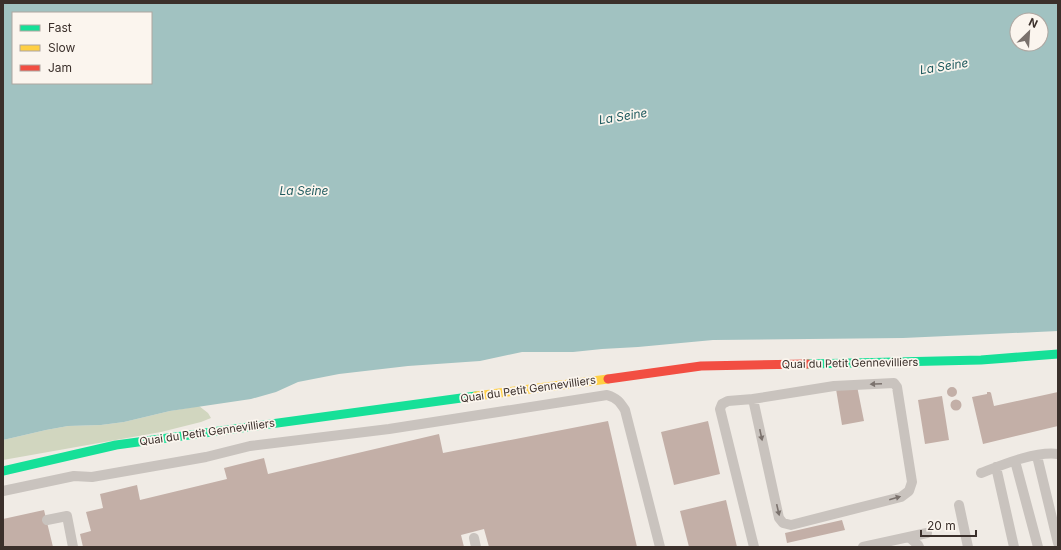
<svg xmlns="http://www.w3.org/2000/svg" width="1061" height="550" font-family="Inter,sans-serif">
  <rect width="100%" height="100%" fill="#f0ebe5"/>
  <path fill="#d1d6bf" d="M199,406L208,413L211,418L201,422L161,432L3,460V440L46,430L68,426L101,425L124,422L170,411Z"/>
  <path fill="#a1c2c1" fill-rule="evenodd" d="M7,3H1058V331L903,338L713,340L638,347L602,349L573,352H522L480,361L408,366L339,374L298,382L276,392L251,399L170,411L124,422L101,425L68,426L46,430L3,440V4ZM13,13H151V83H13ZM1017,20H1041V44H1017Z"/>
  <path fill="#c3afa7" d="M857,386L864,421L842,425L836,389Z
    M947 392a5 5 0 1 1 10 0a5 5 0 1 1-10 0Z
    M987,392H990L991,393L994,406L1058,392V426L983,444L972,397L987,394Z
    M942,396L949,440L925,444L918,400Z
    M950.5 405a5.5 5.5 0 1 1 11 0a5.5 5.5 0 1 1-11 0Z
    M608,421L637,547H489L484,529L461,535L464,547H83L80,534L91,531L86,512L103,508L100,494L137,485L140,500L227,479L224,468L264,458L268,474L439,434L443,453Z
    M708,421L720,474L674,485L661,432Z
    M726,500L737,547H689L680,511Z
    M44,510L53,547H3V519Z
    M842,520L845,530L787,543L785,533Z"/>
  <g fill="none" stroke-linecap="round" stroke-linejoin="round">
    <path stroke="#c9c3be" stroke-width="10" d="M753,399L779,518L783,523L791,525L901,497L909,491L912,482L897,387L894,383L834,386L753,399L728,401L722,404L720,409L754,547
      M1037,456L1058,543
      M1015,461L1038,547
      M996,467L1014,547
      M981,473C1002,465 1035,451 1058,454
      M3,491L74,476L92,477L206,457L250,446L389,429L607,395C617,398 620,402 625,410L660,547
      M959,505L968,547
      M47,520L67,516L73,547
      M909,537L918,545L919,547
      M474,538L476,547
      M863,547L927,533"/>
    <path stroke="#16e098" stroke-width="9" d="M808,364L981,360L1058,354
      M3,471L116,445L476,396"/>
    <path stroke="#ffcf43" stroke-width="9" d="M476,396L608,379"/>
    <path stroke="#f24e42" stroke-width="9" d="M608,379L701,366L808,364"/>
  </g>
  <defs><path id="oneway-solid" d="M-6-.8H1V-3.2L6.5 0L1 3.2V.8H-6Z"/></defs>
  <g fill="#7b726d">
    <use href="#oneway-solid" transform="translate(876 384) rotate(177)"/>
    <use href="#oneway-solid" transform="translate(761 435) rotate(78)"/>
    <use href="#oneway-solid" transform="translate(895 498) rotate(-16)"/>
    <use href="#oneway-solid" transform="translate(778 510) rotate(77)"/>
  </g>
  <g text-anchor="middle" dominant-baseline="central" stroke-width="3.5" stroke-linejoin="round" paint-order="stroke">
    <g font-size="11" fill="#3b302b" stroke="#fbf5ee">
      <text transform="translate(850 363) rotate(-1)">Quai du Petit Gennevilliers</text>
      <text transform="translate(528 389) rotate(-8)">Quai du Petit Gennevilliers</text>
      <text transform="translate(207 432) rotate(-8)">Quai du Petit Gennevilliers</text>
    </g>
    <g font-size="12" font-style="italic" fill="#1f5a5e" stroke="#fbf5ee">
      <text transform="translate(944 66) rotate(-9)">La Seine</text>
      <text transform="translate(623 116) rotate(-9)">La Seine</text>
      <text x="304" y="190">La Seine</text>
    </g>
  </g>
  <rect width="1061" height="550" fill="none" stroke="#3b302b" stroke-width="8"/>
  <rect x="12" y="12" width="140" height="72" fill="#fbf5ee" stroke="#aea6a0"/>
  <rect x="20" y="25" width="20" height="6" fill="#16e098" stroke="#aea6a0"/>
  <text x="48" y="32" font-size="12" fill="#3b302b">Fast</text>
  <rect x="20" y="45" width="20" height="6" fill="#ffcf43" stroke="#aea6a0"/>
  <text x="48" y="52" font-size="12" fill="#3b302b">Slow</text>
  <rect x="20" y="65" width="20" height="6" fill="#f24e42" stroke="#aea6a0"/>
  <text x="48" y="72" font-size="12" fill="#3b302b">Jam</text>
  <g transform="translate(1029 32) rotate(25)"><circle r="19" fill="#fbf5ee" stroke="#aea6a0"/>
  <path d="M0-3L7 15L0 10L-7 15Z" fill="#7a716c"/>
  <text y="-6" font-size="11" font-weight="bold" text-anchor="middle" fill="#3b302b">N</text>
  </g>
  <path d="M921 530v6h55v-6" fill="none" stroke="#3b302b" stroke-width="2"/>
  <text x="927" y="530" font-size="12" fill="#3b302b" stroke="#fbf5ee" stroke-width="3" paint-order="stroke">20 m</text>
</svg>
